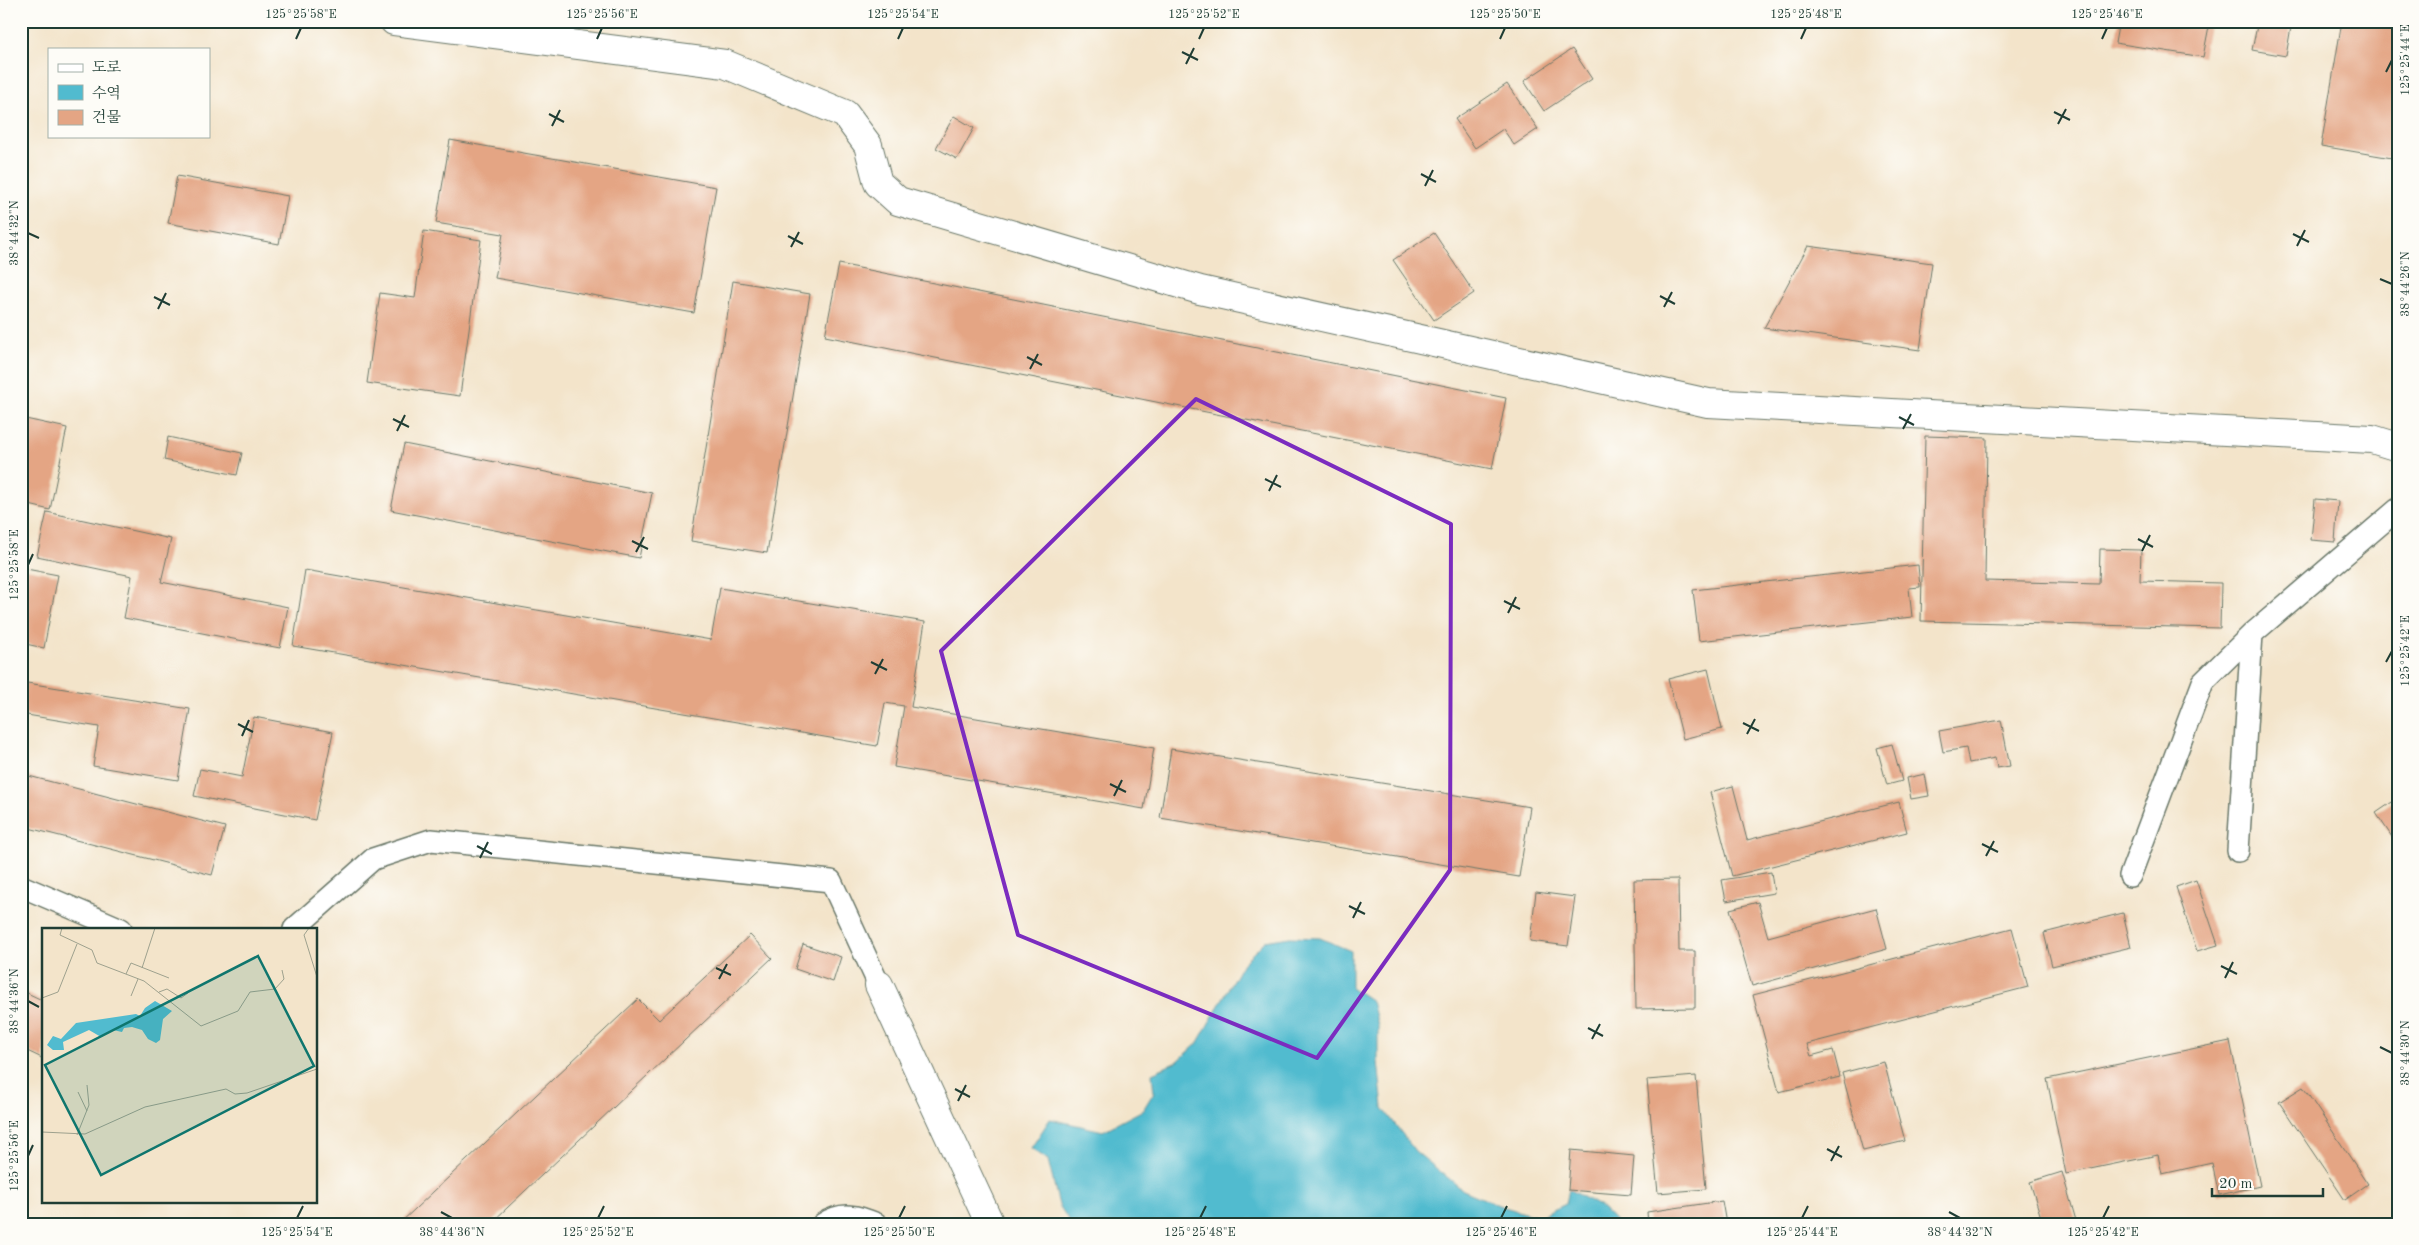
<svg xmlns="http://www.w3.org/2000/svg" width="2419" height="1245" font-family="'Old Standard TT','Noto Serif KR',serif">
  <rect width="100%" height="100%" fill="#fdfcf7"/>
  <filter id="ink" filterUnits="userSpaceOnUse"><feTurbulence type="fractalNoise" baseFrequency=".02" numOctaves="2"/><feDisplacementMap in="SourceGraphic" scale="10" xChannelSelector="R" yChannelSelector="G"/><feConvolveMatrix kernelMatrix="1 2 1 2 8 2 1 2 1" color-interpolation-filters="sRGB"/></filter>
  <filter id="wash" filterUnits="userSpaceOnUse"><feTurbulence type="fractalNoise" baseFrequency=".0096" numOctaves="4" result="noise"/><feDisplacementMap in="SourceGraphic" scale="20" xChannelSelector="R" yChannelSelector="G"/><feGaussianBlur stdDeviation="1.12" result="paint"/><feColorMatrix in="noise" values="0 0 0 0 0 0 0 0 0 0 0 0 0 0 0 0 0 1.4 0 .05"/><feComposite in="paint" operator="in"/></filter>
  <g filter="url(#wash)">
    <rect width="100%" height="100%" fill="#f3e4ca"/>
    <path fill="#51bbcf" stroke="#387c82" d="M1290,937L1320,938L1351,951V987L1372,1001L1378,1026V1062L1383,1108L1415,1151L1463,1190L1501,1206L1538,1217L1566,1204L1569,1189L1604,1209L1617,1224H1071L1059,1205L1048,1160L1031,1148L1050,1119L1103,1131L1143,1110L1154,1092L1152,1073L1177,1062L1197,1044L1243,963L1265,941Z"/>
    <g id="blocks">
      <path fill="#e4a584" d="M2119,21H2181L2209,26L2203,57L2115,43Z
        M2258,21H2292L2286,56L2252,50Z
        M2342,21H2398V159L2321,146Z
        M1572,49L1592,79L1544,111L1524,81Z
        M1507,84L1538,129L1514,145L1503,129L1475,148L1455,119Z
        M954,116L974,128L957,159L936,148Z
        M450,140L716,187L694,313L495,278L503,234L436,223Z
        M177,176L288,196L279,244L168,223Z
        M424,231L481,240L460,396L367,383L380,293L415,298Z
        M1434,233L1474,293L1434,320L1393,260Z
        M1808,246L1932,263L1920,350L1764,328Z
        M839,264L1506,398L1492,469L825,336Z
        M733,281L810,294L767,553L691,541Z
        M21,418L67,428L50,510L21,503Z
        M1925,436L1987,438L1985,581L2099,584L2100,549L2141,550L2140,581L2221,583L2220,628L1921,621Z
        M168,437L242,453L237,475L164,460Z
        M404,444L652,493L639,558L391,510Z
        M2315,499L2338,501L2335,542L2311,540Z
        M47,512L171,539L161,582L288,607L280,648L124,618L132,576L37,556Z
        M1918,565L1920,587L1909,588L1912,617L1699,641L1693,590Z
        M21,568L58,575L44,648L21,643Z
        M305,570L711,640L720,588L925,622L911,707L1154,748L1144,809L894,767L904,706L885,703L877,746L293,646Z
        M1708,669L1722,729L1683,739L1668,679Z
        M21,682L190,709L178,780L93,766L99,727L21,714Z
        M254,717L333,732L315,820L194,796L200,769L242,777Z
        M2001,720L2010,766L1997,768L1995,758L1969,763L1966,748L1943,752L1939,731Z
        M1892,744L1902,781L1887,785L1877,748Z
        M1171,749L1530,807L1519,877L1160,818Z
        M21,774L225,827L212,875L21,826Z
        M1925,774L1929,796L1911,799L1907,778Z
        M1733,786L1747,840L1899,802L1907,832L1732,876L1710,792Z
        M2398,798V842L2396,843L2376,813Z
        M1771,872L1774,893L1726,901L1722,880Z
        M1678,879L1679,951H1695V1008L1636,1009L1634,880Z
        M2196,880L2218,945L2197,951L2176,887Z
        M1536,892L1575,897L1568,946L1530,941Z
        M1758,902L1768,937L1876,908L1887,949L1752,986L1730,909Z
        M2123,913L2131,947L2052,966L2044,933Z
        M2012,928L2028,987L1807,1044L1811,1056L1833,1050L1840,1077L1779,1092L1753,995Z
        M750,935L772,958L490,1224H399L638,999L659,1020Z
        M803,944L841,957L833,982L795,969Z
        M21,990L44,1001V1059L21,1048Z
        M2230,1041L2260,1186L2219,1195L2212,1163L2162,1174L2158,1155L2066,1174L2047,1079Z
        M1884,1062L1905,1141L1863,1151L1842,1073Z
        M1696,1076L1706,1189L1658,1193L1647,1080Z
        M2303,1087L2368,1184L2345,1200L2279,1102Z
        M1571,1150L1634,1156L1631,1195L1568,1190Z
        M2062,1172L2077,1224H2043L2030,1182Z
        M1722,1201L1726,1224H1648L1647,1212Z"/>
    </g>
  </g>
  <g filter="url(#ink)">
    <use href="#blocks" fill-opacity="0" stroke="#697768" stroke-width="1"/>
    <g fill="none" stroke-linecap="round" stroke-linejoin="round">
      <g stroke="#697768" stroke-width="24">
        <path id="service" d="M2238,851L2252,634
          M2130,876L2203,682L2252,634L2398,509
          M21,886L121,929
          M294,929L373,859L431,840L831,881L879,985
          M823,1224C842,1211 858,1216 877,1224"/>
      </g>
      <g stroke="#697768" stroke-width="30">
        <path id="minor" d="M394,21L725,64L845,114L868,145L878,183L898,201L1200,290L1708,403L2372,439L2398,447
          M879,985L990,1224"/>
      </g>
      <use href="#service" stroke="#fff" stroke-width="21"/>
      <use href="#minor" stroke="#fff" stroke-width="28"/>
    </g>
  </g>
  <path fill="none" stroke="#7b2cbf" stroke-width="4" stroke-linejoin="round" d="M1196,399L1451,524L1450,870L1317,1058L1018,935L941,651Z"/>
  <path fill="none" stroke="#1f3d34" stroke-width="2" d="M296,39L301,28M597,39L602,28M898,39L903,28M1199,39L1204,28M1500,39L1505,28M1801,39L1806,28M2102,39L2107,28M1182,52L1198,60M1186,64L1194,48M2386,72L2392,60M2054,112L2070,120M549,114L564,122M2058,124L2066,109M552,126L560,110M1421,174L1436,182M1425,186L1433,170M28,233L39,238M2293,234L2309,242M788,236L803,244M2297,246L2305,230M791,247L799,232M2380,279L2392,284M1660,296L1675,304M154,297L170,305M1664,307L1672,292M158,309L166,293M1027,357L1042,365M1030,369L1038,354M1899,417L1914,425M393,419L409,427M1903,429L1911,414M397,431L405,415M1265,479L1281,487M1269,491L1277,475M2138,539L2153,547M632,541L648,549M2142,551L2150,535M636,552L644,537M28,565L33,554M1504,601L1520,609M1508,613L1516,597M871,662L887,670M2386,662L2392,651M875,674L883,659M1743,723L1759,731M238,724L253,732M1747,734L1755,719M242,736L249,720M1110,784L1126,792M1114,796L1122,780M1982,844L1998,852M477,846L492,854M1986,856L1994,841M480,858L488,842M1349,906L1365,914M1353,918L1361,902M2221,966L2237,974M716,968L731,975M2225,978L2233,962M719,979L727,964M28,1001L39,1007M1588,1028L1603,1036M1592,1039L1600,1024M2380,1047L2392,1053M955,1089L970,1097M958,1101L966,1085M1827,1149L1842,1157M28,1156L33,1145M1831,1161L1839,1146M441,1212L452,1218M1949,1212L1960,1218M297,1218L303,1206M598,1218L604,1206M899,1218L905,1206M1200,1218L1206,1206M1501,1218L1507,1206M1802,1218L1808,1206M2103,1218L2109,1206"/>
  <g transform="translate(42 928)">
    <rect width="275" height="275" fill="#f3e4ca"/>
    <path d="M113,73L130,83L121,91L118,112L114,115L106,111L100,102L90,99L82,100L80,104L71,102L59,109L47,102L21,114L22,122H11L5,117L11,108L19,111L34,95L94,86L98,88L103,80Z" fill="#51bbcf"/>
    <path fill="none" stroke="#9ea18e" stroke-width="1" d="M20,0L18,7L50,22L55,35L102,53L159,98L196,83L208,64L233,61L242,51L240,42M267,0L262,7L275,49M100,40L113,0M84,46L89,35L127,50M117,64L125,61L139,70L146,65M89,68L96,51M0,70L16,64L35,16M36,164L45,183M0,204L43,206L103,179L184,161L193,166L205,165L275,141M35,207L47,177L45,157"/>
    <path fill="#0f766e" fill-opacity="0.15" stroke="#0f766e" stroke-width="2.5" d="M216,28L272,138L59,247L3,137Z"/>
    <rect width="275" height="275" fill="none" stroke="#1f3d34" stroke-width="2.5"/>
  </g>
  <rect width="2419" height="1245" fill="none" stroke="#fdfcf7" stroke-width="55"/>
  <rect x="48" y="48" width="162" height="90" fill="#fdfcf7" stroke="#a4b0a9"/>
  <rect x="58" y="64" width="25" height="8" fill="#ffffff" stroke="#a4b0a9"/>
  <text x="92" y="72" font-size="15" fill="#1f3d34">도로</text>
  <rect x="58" y="85" width="25" height="15" fill="#51bbcf" stroke="#a4b0a9"/>
  <text x="92" y="98" font-size="15" fill="#1f3d34">수역</text>
  <rect x="58" y="110" width="25" height="15" fill="#e4a584" stroke="#a4b0a9"/>
  <text x="92" y="122" font-size="15" fill="#1f3d34">건물</text>
  <path d="M2212 1188v8h111v-8" fill="none" stroke="#1f3d34" stroke-width="2.5"/>
  <text x="2219" y="1188" font-size="15" fill="#1f3d34" stroke="#fdfcf7" stroke-width="4" paint-order="stroke">20 m</text>
  <rect x="28" y="28" width="2364" height="1190" fill="none" stroke="#1f3d34" stroke-width="2"/>
  <g font-size="12" text-anchor="middle" fill="#1f3d34">
    <text x="301" y="18">125°25'58"E</text>
    <text x="602" y="18">125°25'56"E</text>
    <text x="903" y="18">125°25'54"E</text>
    <text x="1204" y="18">125°25'52"E</text>
    <text x="1505" y="18">125°25'50"E</text>
    <text x="1806" y="18">125°25'48"E</text>
    <text x="2107" y="18">125°25'46"E</text>
    <text transform="translate(2405 60) rotate(-90)" y="4">125°25'44"E</text>
    <text transform="translate(14 233) rotate(-90)" y="4">38°44'32"N</text>
    <text transform="translate(2405 284) rotate(-90)" y="4">38°44'26"N</text>
    <text transform="translate(14 565) rotate(-90)" y="4">125°25'58"E</text>
    <text transform="translate(2405 651) rotate(-90)" y="4">125°25'42"E</text>
    <text transform="translate(14 1001) rotate(-90)" y="4">38°44'36"N</text>
    <text transform="translate(2405 1053) rotate(-90)" y="4">38°44'30"N</text>
    <text transform="translate(14 1156) rotate(-90)" y="4">125°25'56"E</text>
    <text x="297" y="1236">125°25'54"E</text>
    <text x="452" y="1236">38°44'36"N</text>
    <text x="598" y="1236">125°25'52"E</text>
    <text x="899" y="1236">125°25'50"E</text>
    <text x="1200" y="1236">125°25'48"E</text>
    <text x="1501" y="1236">125°25'46"E</text>
    <text x="1802" y="1236">125°25'44"E</text>
    <text x="1960" y="1236">38°44'32"N</text>
    <text x="2103" y="1236">125°25'42"E</text>
  </g>
</svg>
